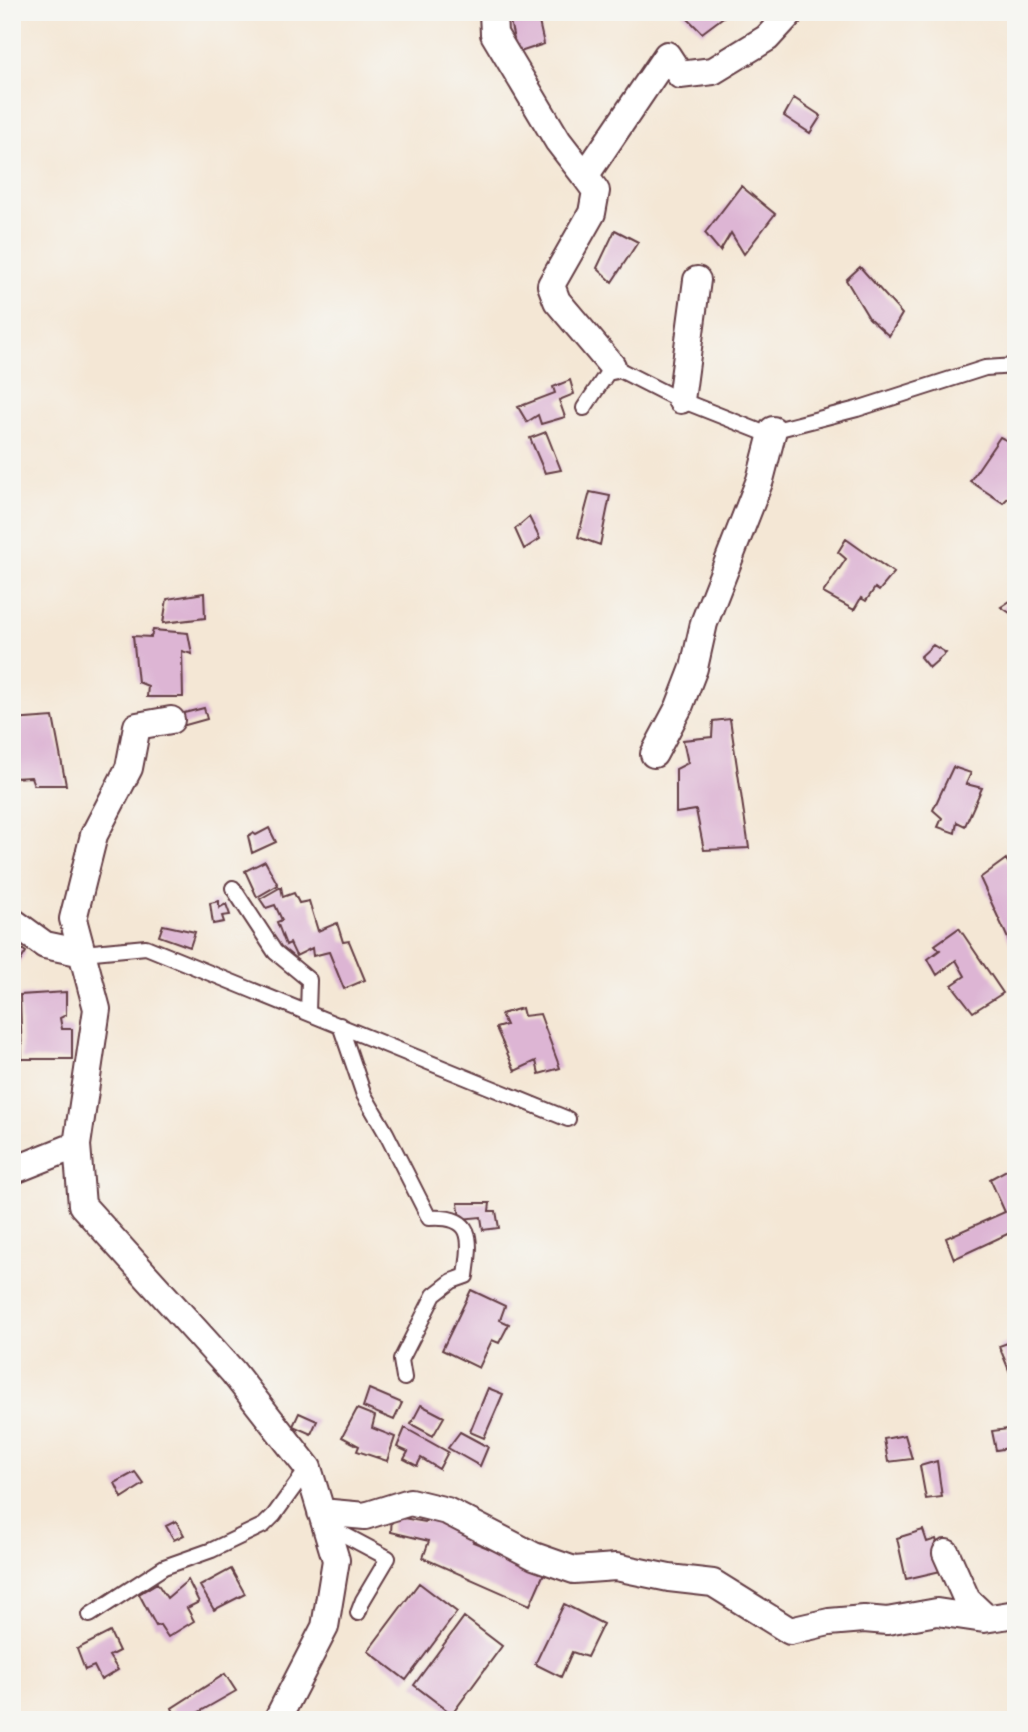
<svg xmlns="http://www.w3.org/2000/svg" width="1028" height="1732" font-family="Mali,sans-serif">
  <rect width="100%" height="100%" fill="#f6f6f2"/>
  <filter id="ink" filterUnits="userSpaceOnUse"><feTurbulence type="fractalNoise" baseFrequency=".0143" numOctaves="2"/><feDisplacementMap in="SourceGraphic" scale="14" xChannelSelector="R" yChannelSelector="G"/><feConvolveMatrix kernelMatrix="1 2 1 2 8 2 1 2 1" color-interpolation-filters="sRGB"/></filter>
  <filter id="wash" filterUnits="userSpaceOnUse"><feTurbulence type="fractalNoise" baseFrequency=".00686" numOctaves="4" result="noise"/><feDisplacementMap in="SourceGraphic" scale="28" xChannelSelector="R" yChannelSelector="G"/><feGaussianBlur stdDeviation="1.57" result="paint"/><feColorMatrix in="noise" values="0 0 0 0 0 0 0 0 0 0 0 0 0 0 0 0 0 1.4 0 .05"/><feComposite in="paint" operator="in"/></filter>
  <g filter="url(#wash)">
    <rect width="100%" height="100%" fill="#f4e7d5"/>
    <g id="blocks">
      <path fill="#ddb5d4" d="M513,12H543L545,18L539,22L544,44L517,53L510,21L516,22Z
        M681,12H730L702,33Z
        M794,98L821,116L810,133L784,116Z
        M741,186L775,214L744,254L731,233L720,251L705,233Z
        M615,230L638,242L612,282L597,268Z
        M860,267L902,314L889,336L869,318L846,280Z
        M570,380L574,394L559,400L565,417L541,424L538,415L527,422L518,407L555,393L553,387Z
        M546,432L561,470L545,473L530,438Z
        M1000,437L1016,445V453L1013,457L1016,459V490L1003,503L970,481Z
        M590,492L610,496L600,545L578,537Z
        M529,517L540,539L524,549L515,529Z
        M846,539L894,573L879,591L875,588L866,601L861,598L854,610L823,593L846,559L838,552Z
        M204,593L205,618L163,623L167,599Z
        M1016,597V617L1001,607Z
        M153,630L188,633L192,654L182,651L183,697H147L148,686L138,682L133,636L151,637Z
        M933,645L946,653L929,668L920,657Z
        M204,708L207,719L182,726L180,714Z
        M53,717L66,785H34L31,777L12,778V720Z
        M730,719L749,848L704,850L696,810L676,813V769L688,763L683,740L712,737L713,721Z
        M953,767L971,773L966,784L982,788L965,826L957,822L955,833L938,827L942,818L933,810Z
        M269,828L276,842L252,853L248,836L253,833L256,835Z
        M1006,859L1016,877V956L980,878Z
        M265,861L278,885L257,897L245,871Z
        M281,887L283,897L294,893L299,903L309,901L318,931L337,923L343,942L349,941L365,980L344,989L329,952L313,956L312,948L296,956L290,943L286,945L277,922L282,920L275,905L266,908L260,899Z
        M219,901V908L226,904L230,915L222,916L224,922L213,924L210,903Z
        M163,925L195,932L190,947L159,936Z
        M959,928L1003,993L973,1012L952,985L965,976L956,960L937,975L928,959L940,950L935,945Z
        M12,942L26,952L12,974Z
        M66,992V1015L60,1018L62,1029H72V1059H22L20,995Z
        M522,1008L524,1016L540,1014L560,1068L539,1074L536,1061L515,1071L496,1028L506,1025L501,1014Z
        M1010,1168L1016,1179V1230L954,1259L946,1238L1005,1212L990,1179Z
        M458,1203H490L489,1211H496L499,1228L483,1230L481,1217L460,1219Z
        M471,1290L505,1306L500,1320L509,1324L499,1343L492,1340L479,1368L442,1350Z
        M1016,1340V1387L999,1346Z
        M488,1388L503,1394L484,1438L470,1432Z
        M369,1389L402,1403L394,1420L363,1407Z
        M421,1405L444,1417L433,1436L411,1424Z
        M357,1409L375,1416L372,1428L395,1437L387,1461L357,1451L359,1446L342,1437Z
        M299,1413L317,1421L311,1434L293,1426Z
        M405,1428L448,1452L439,1469L421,1458L417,1466L404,1459L408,1452L397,1447Z
        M1016,1428L1014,1436L1016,1447L996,1450L992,1431Z
        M460,1432L488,1447L480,1466L448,1448Z
        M905,1435L912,1459L888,1462L884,1439Z
        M937,1461L942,1497L926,1499L920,1466Z
        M135,1472L144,1484L122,1498L115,1483Z
        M392,1516L425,1522L428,1517L476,1535L473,1542L545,1571L530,1605L423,1558L429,1541L391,1532Z
        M176,1521L184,1535L174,1540L166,1526Z
        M923,1530L927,1542L936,1539L945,1570L906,1579L897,1538Z
        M231,1569L245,1594L214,1610L200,1586Z
        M188,1580L199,1602L187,1608L194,1621L168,1637L160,1625L156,1626L139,1594L157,1583L167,1598Z
        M419,1583L457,1612L406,1680L368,1651Z
        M564,1604L603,1624L587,1657L572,1652L561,1677L535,1664Z
        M464,1617L502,1646L452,1714L414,1685Z
        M110,1632L119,1651L109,1656L118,1670L101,1680L94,1666L85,1670L77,1649Z
        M225,1674L236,1691L185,1720H177L172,1708Z"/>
    </g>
  </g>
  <g filter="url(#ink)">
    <use href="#blocks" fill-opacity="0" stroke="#643d44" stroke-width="2"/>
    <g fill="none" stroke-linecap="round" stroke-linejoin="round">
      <g stroke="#643d44" stroke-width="18">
        <path id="lane" d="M584,408L612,366L673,397L764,433L857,409L985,368L1016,366
          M233,888L275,952L309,980L308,1012
          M83,953L146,947L568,1119
          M340,1025L364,1095L386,1133L429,1218C475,1215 471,1239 466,1276L452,1281L434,1295L401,1360L404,1378
          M329,1521L339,1532L388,1558L363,1600L358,1613
          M90,1615L164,1567L212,1550L264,1525L274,1515L308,1468"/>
      </g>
      <g stroke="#643d44" stroke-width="30">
        <path id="street" d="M493,12L494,34L558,141L585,176
          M612,366L557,301L551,285L592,213L596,191L585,176L667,55L680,75L713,71L767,38L791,12
          M681,400L697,280
          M171,720L137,726L129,768L94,835L73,919L97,1009L77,1145L82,1205L233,1372L308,1468L336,1560L325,1627L277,1720
          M654,754L679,707L694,668L704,623L760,480L773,430
          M12,921L45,945L83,953
          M12,1171L77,1145
          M321,1512L365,1516L410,1502L447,1511L534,1556L574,1570L616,1567L669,1578L713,1583L790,1631L829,1622L864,1619L887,1621L937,1612L984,1619L1016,1614
          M946,1553L967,1600L986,1618"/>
      </g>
      <use href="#lane" stroke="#fff" stroke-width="14"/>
      <use href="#street" stroke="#fff" stroke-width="26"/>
    </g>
  </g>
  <rect width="1028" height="1732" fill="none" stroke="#f6f6f2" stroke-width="42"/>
</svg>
